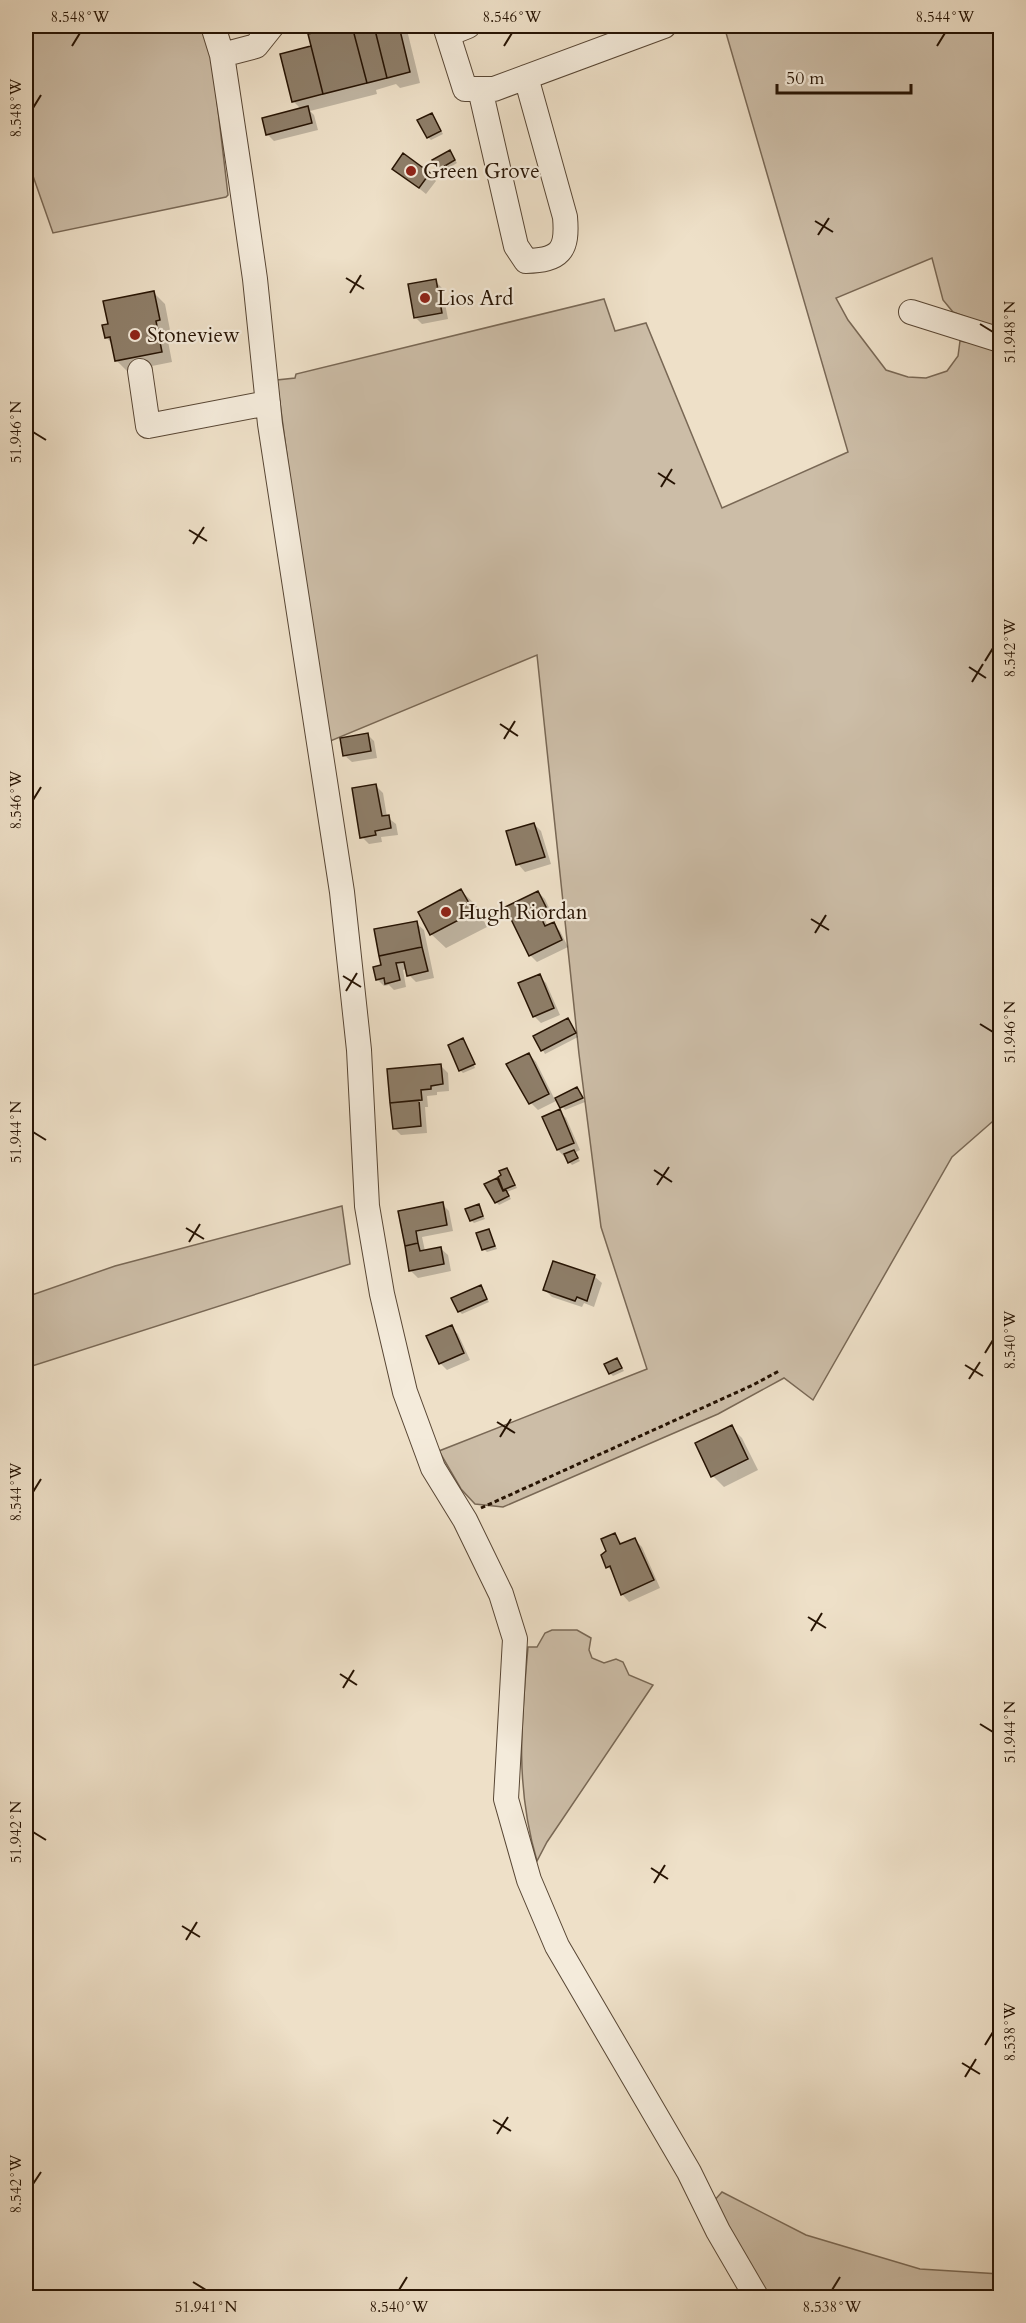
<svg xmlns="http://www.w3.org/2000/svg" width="1026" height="2323" font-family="Cardo,serif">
  <rect width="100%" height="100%" fill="#eee0c8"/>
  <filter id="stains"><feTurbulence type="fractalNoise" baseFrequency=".00333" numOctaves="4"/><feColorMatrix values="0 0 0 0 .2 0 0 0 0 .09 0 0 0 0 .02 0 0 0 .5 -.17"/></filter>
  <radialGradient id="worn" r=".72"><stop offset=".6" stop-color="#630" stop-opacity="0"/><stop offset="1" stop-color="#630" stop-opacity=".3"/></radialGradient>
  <path fill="#ccbda7" stroke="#796855" stroke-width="1.5" d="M26,26H202L212,59L228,195L226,197L53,233L26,156Z
    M724,26H1000V330L953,312L943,300L932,258L836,298L848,320L886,370L908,377L926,378L947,371L958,356L960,341L1000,348V1115L952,1157L813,1400L784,1378L718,1414L503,1507L475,1504L461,1489L439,1451L647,1369L601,1227L579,1054L537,655L328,742L306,600L277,380L295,378L296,374L604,299L615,331L646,323L722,508L848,452Z
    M342,1206L350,1264L26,1368V1297L115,1266Z
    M552,1630H577L591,1638L589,1650L592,1658L604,1663L616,1659L623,1662L629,1675L653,1685L547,1842L537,1861C515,1786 521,1724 528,1647H537L545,1633Z
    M722,2192L806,2235L920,2269L1000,2274V2297H765L712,2203Z"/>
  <path fill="#0003" d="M348,26H406L420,83L400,88L396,84L376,90L377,94L310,111L314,115L318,130L274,141L267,134L301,109L293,101L281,55L313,47L310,35Z
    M434,118L443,134L431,140L428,137Z
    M452,155L457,163L442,172L439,169Z
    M394,168L429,174L436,181L426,194Z
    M435,281L442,288L448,319L422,324L415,317Z
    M154,293L165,304L170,330L166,331L172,362L127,371L116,360L113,345L106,337L110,325Z
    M367,734L374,741L377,758L352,762L344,755Z
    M376,786L383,793L387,817L396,824L398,835L381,837L382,842L369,844L362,837Z
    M534,824L541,831L551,864L525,872L518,864Z
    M461,891L476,905L487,927L446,948L431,934Z
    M538,892L545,899L552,914L544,918L548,927L553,924L560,931L568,947L537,962L530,955Z
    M416,923L424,930L434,978L416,982L409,975L407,969L403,970L406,987L394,990L389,985L384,986L377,979L383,966Z
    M539,976L546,983L560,1015L541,1023L534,1016Z
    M570,1023L578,1037L545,1054L535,1036Z
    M463,1040L475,1068L463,1073L460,1070Z
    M529,1054L536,1062L555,1100L577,1088L585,1102L565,1110L558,1100L538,1110L531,1103Z
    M441,1066L448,1073L449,1091L437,1092V1095L427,1096L428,1107H425L427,1133L401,1135L394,1128L389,1070Z
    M559,1111L566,1118L580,1150L574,1153L580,1161L572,1165L558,1150L544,1118Z
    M507,1169L517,1188L507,1192L511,1199L499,1205L496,1202V1180L502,1185Z
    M442,1204L449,1211L453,1231L422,1237L425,1251L440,1248L448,1255L451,1271L418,1278L411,1271L399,1212Z
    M478,1205L485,1219L474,1223L471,1220Z
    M488,1230L497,1249L487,1252L484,1249Z
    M594,1276L602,1283L594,1307L584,1303L582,1307L552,1297L545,1290Z
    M481,1287L489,1302L462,1314L459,1311Z
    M451,1327L458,1334L470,1360L447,1370L440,1363Z
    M617,1360L624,1371L613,1376L610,1373Z
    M731,1427L742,1438L758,1470L724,1487L713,1476L697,1444Z
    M614,1535L623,1545L635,1540L642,1547L660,1588L629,1602L622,1594L615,1575L608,1567L602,1555L608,1551Z"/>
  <path fill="#8e7e69" stroke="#261303" stroke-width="1.5" d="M342,26H352L367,83L323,94L308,34Z
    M352,26H374L387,78L367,83Z
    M374,26H399L410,72L387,78Z
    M311,46L323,94L292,102L280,54Z
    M308,106L312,123L266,135L262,118Z
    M432,113L441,131L427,138L417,120Z
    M450,150L455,160L438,170L432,160Z
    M403,153L430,173L419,188L392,169Z
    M436,279L442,313L414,318L408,284Z
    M154,291L160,320L156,321L162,352L115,361L110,337L105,338L102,325L108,324L103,301Z
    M368,733L371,751L343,756L340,738Z
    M376,784L382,816L389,815L391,828L375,831L376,835L360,838L352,788Z
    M534,823L545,857L516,865L506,831Z
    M461,889L474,912L430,935L418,912Z
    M538,891L546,907L538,911L545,926L554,922L562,940L529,956L505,907Z
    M417,921L422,947L379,956L374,929Z
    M422,947L428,971L407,976L404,962L396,963L400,980L385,984L384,978L376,980L373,967L381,965L379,956Z
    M540,974L554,1008L533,1017L518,983Z
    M568,1018L576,1033L541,1051L533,1036Z
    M463,1038L475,1064L459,1071L448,1045Z
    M529,1053L549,1094L529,1104L506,1064Z
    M441,1064L443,1084L431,1086V1089L421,1090L422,1100L390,1103L387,1069Z
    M577,1087L583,1098L560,1108L555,1098Z
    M419,1100L421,1126L393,1129L390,1103Z
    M560,1109L574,1143L557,1150L542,1117Z
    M574,1150L578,1158L568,1163L564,1154Z
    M507,1168L515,1185L503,1190L498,1177L501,1175L499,1171Z
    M497,1178L503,1191L506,1190L509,1196L495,1203L484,1184Z
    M443,1202L447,1225L416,1231L418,1243L405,1246L398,1211Z
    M479,1204L483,1216L470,1221L465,1209Z
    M489,1229L495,1246L482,1250L476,1233Z
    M418,1243L420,1251L441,1247L444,1264L409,1271L405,1246Z
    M553,1261L595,1275L587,1301L577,1297L575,1301L543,1290Z
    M481,1285L487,1299L458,1312L451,1298Z
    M452,1325L464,1353L439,1364L426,1336Z
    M617,1358L622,1368L609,1374L604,1364Z
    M732,1425L748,1459L711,1477L695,1443Z
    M615,1533L620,1544L635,1538L654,1580L621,1595L610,1566L606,1568L601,1555L606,1551L601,1539Z"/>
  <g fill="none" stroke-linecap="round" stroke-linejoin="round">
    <g stroke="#584634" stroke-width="26">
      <path id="minor" d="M213,26L222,55L241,181L255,279L270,424L342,892L359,1050L367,1206L382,1294L405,1392L433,1468L465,1520L501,1594L515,1639L506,1799L529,1880L557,1946L689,2172L718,2231L757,2298
        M445,26L465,89H494L664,26
        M448,34L468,26
        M222,55L256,46L272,26
        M480,89L516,246L526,261C560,260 568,251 565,217L526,77
        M911,312L1000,340
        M140,371L148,426L268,403"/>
    </g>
    <path stroke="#261303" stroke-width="3" stroke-dasharray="4.5 3" stroke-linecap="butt" d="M481,1508L753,1385L779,1371"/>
    <use href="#minor" stroke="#f4ebdb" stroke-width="24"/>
  </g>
  <path fill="none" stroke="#261303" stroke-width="2" d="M72,46L80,33M504,46L512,33M937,46L945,33M33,108L41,95M815,221L833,232M818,235L829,218M346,278L364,289M350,293L361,275M980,324L993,332M33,432L46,440M658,473L675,484M661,487L672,469M189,530L207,541M193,544L204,527M985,661L993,648M969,667L986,678M972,682L983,664M500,724L518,736M504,739L515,721M33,800L41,787M811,919L829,930M815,933L826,915M343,976L361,987M346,991L357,973M980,1024L993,1032M33,1132L46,1140M654,1170L672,1182M657,1185L669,1167M186,1228L204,1239M189,1242L200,1224M985,1353L993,1340M965,1365L983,1376M969,1379L980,1362M497,1422L515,1433M500,1437L511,1419M33,1492L41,1479M808,1617L826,1628M811,1631L822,1613M340,1674L357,1685M343,1688L354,1670M980,1724L993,1732M33,1832L46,1840M651,1868L668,1879M654,1883L665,1865M182,1926L200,1937M186,1940L197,1922M985,2045L993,2032M962,2063L980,2074M965,2077L976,2059M493,2120L511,2131M497,2134L508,2117M33,2184L41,2172M193,2282L206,2290M399,2290L407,2277M832,2290L840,2277"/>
  <g fill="#8f2418" stroke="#f4ebdb" stroke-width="2">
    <circle cx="411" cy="171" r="6"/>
    <circle cx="425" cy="298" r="6"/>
    <circle cx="135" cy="335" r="6"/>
    <circle cx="446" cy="912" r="6"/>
  </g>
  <g text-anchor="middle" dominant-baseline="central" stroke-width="4.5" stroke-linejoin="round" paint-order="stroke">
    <g font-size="21" fill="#261303" stroke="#f4ebdb" text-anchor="start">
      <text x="423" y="171">Green Grove</text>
      <text x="437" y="298">Lios Ard</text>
      <text x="147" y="335">Stoneview</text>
      <text x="458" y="912">Hugh Riordan</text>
    </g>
  </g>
  <rect width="1026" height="2323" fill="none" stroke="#eee0c8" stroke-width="66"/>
  <path d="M777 84v9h134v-9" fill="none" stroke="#261303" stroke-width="3"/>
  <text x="786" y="84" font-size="18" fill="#261303" stroke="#f4ebdb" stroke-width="4.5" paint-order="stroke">50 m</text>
  <rect x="33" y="33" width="960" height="2257" fill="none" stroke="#261303" stroke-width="2"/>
  <g font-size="15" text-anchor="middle" fill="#261303">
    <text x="80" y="22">8.548°W</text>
    <text x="512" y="22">8.546°W</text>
    <text x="945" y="22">8.544°W</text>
    <text transform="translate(16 108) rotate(-90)" y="5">8.548°W</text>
    <text transform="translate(1010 332) rotate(-90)" y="5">51.948°N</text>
    <text transform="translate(16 432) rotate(-90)" y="5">51.946°N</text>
    <text transform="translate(1010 648) rotate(-90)" y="5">8.542°W</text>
    <text transform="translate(16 800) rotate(-90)" y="5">8.546°W</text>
    <text transform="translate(1010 1032) rotate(-90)" y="5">51.946°N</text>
    <text transform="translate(16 1132) rotate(-90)" y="5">51.944°N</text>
    <text transform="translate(1010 1340) rotate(-90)" y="5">8.540°W</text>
    <text transform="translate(16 1492) rotate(-90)" y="5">8.544°W</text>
    <text transform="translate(1010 1732) rotate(-90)" y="5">51.944°N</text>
    <text transform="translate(16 1832) rotate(-90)" y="5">51.942°N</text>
    <text transform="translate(1010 2032) rotate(-90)" y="5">8.538°W</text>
    <text transform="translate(16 2184) rotate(-90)" y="5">8.542°W</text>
    <text x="206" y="2312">51.941°N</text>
    <text x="399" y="2312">8.540°W</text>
    <text x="832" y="2312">8.538°W</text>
  </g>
  <rect width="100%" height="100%" filter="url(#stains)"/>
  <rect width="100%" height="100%" fill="url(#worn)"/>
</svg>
